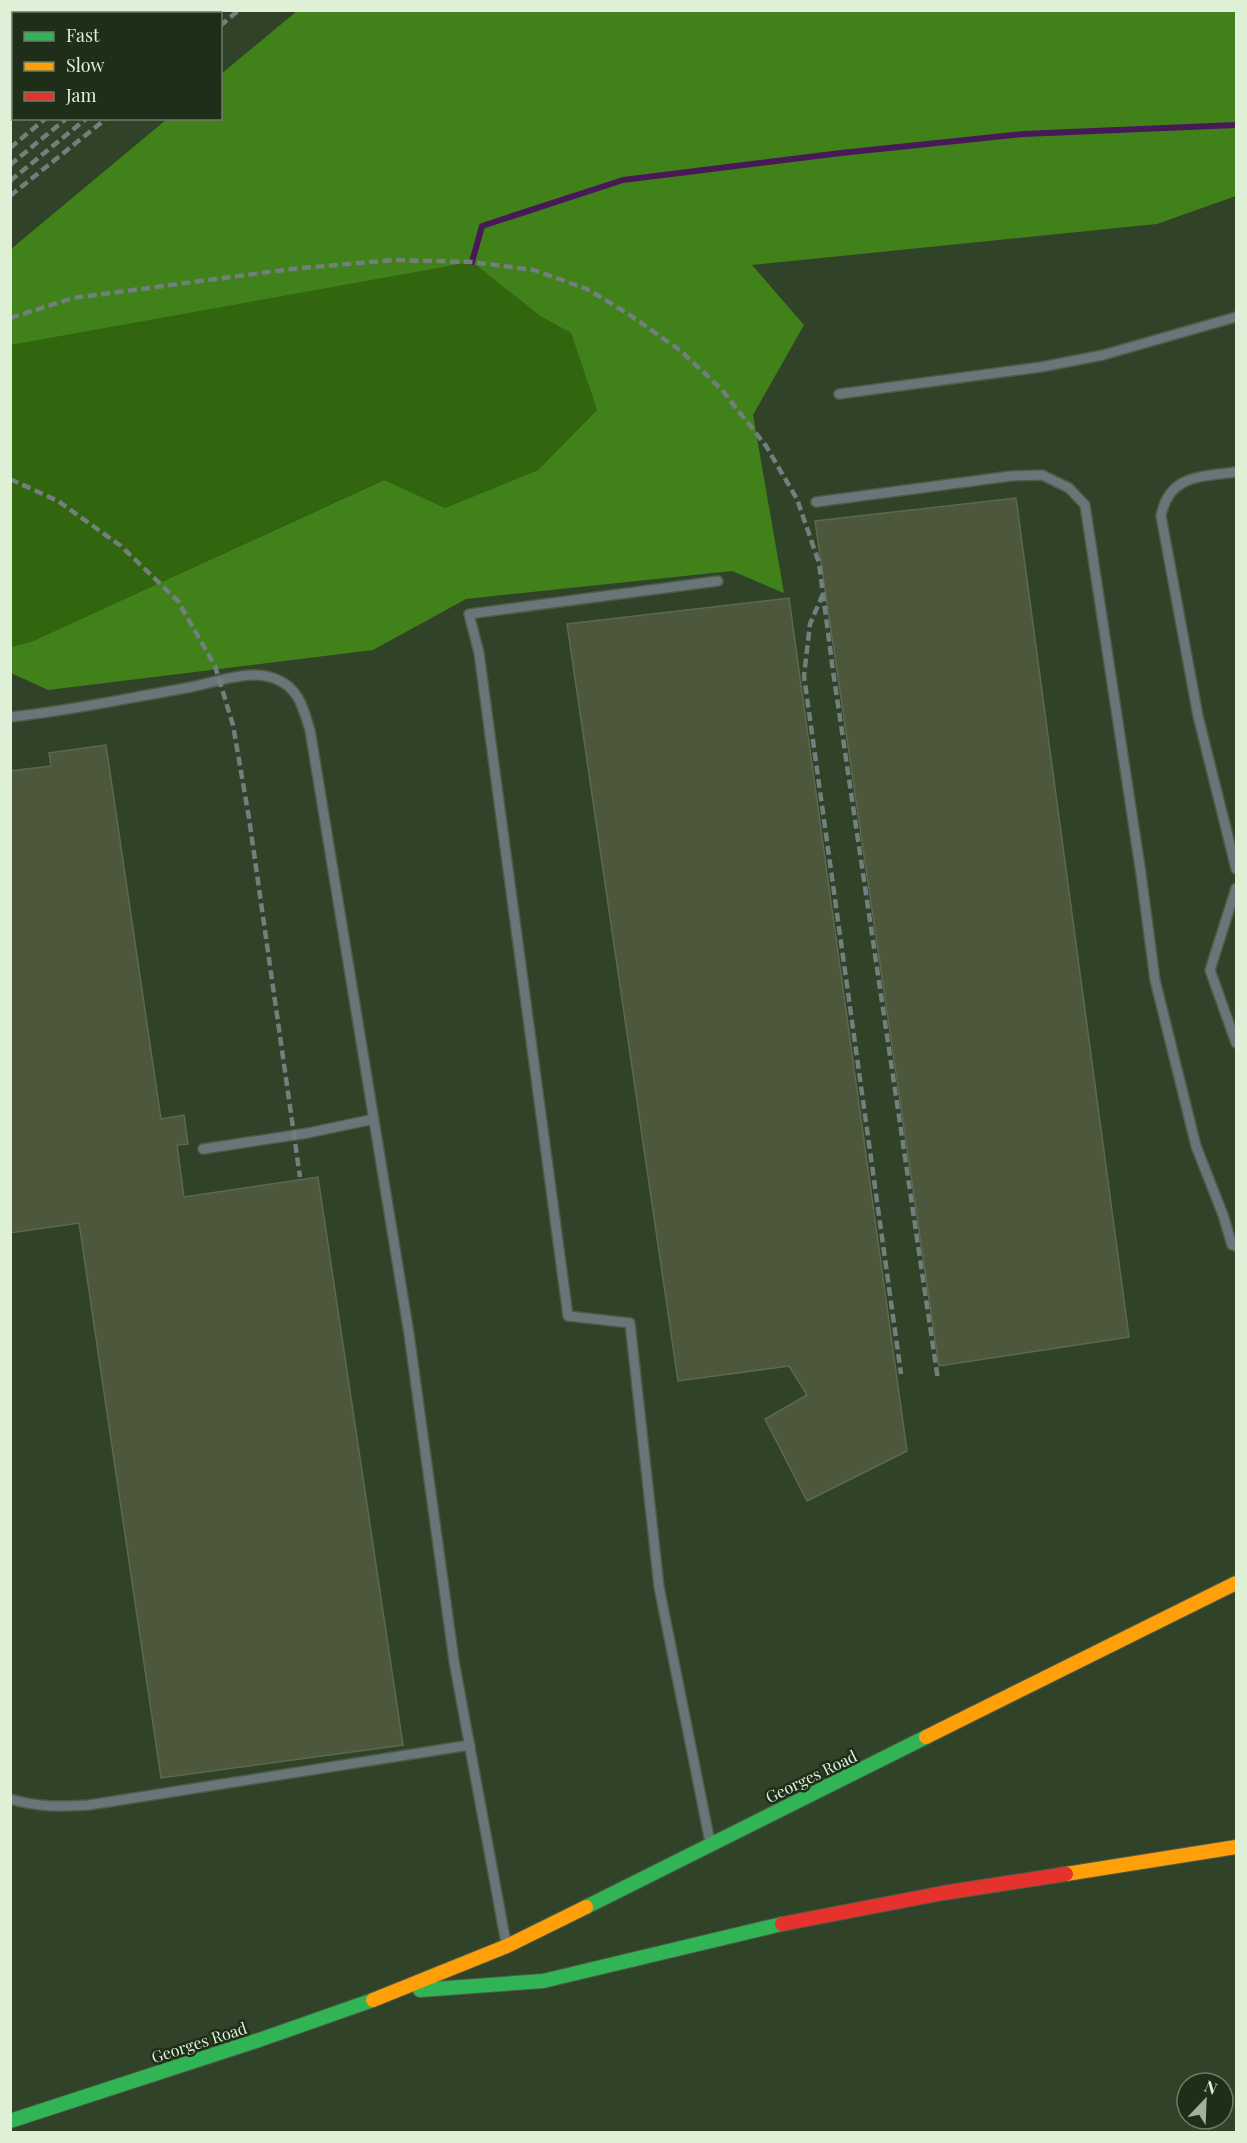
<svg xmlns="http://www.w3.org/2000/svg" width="1247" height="2143" font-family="'Playfair Display',serif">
  <rect width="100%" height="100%" fill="#304228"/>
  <path fill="#31650e" d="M472,262L540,316L571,333L597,410L538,470L445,508L383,480L33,641L11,647V345Z"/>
  <path fill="#418119" d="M297,11H1236V196L1157,224L752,265L804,325L753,415L784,593L732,571L466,599L373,650L48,690L11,673V647L33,641L384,480L445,508L538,470L597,410L571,333L540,316L472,262L11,345V249L167,119L220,118L221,74Z"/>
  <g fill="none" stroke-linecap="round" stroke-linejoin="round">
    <path stroke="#491858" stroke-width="6" d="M472,262L482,226L623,180L841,153L1023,134L1236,125"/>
  </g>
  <path fill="#4c573c" stroke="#5d6851" stroke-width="1.5" d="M1016,498L1129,1337L939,1366L815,521Z
    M789,598L907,1451L807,1501L765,1419L807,1395L789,1366L678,1381L567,624Z
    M106,745L161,1119L184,1115L188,1144L177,1145L184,1197L318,1177L403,1745L161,1778L79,1223L10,1233V771L51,766L49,753Z"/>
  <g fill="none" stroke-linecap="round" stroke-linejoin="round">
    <g stroke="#4d5b46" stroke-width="12">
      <path id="lane" d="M839,394L1041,367L1103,355L1236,317
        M1236,472C1202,477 1169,474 1161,516L1198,716L1236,869
        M816,502L1011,476L1042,475L1069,488L1085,505L1141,874L1155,980L1196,1146L1223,1215L1232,1245L1236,1246
        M10,717C69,711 128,698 186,688C214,683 249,668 276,679C299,688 303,708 310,730L409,1334L454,1661L506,1943
        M1236,888L1210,970L1236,1043
        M203,1149L308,1133L374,1119
        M10,1799C37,1807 61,1807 89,1805L470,1745
        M710,1842L659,1587L630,1323L568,1316L479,653L469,614L718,581"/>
    </g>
    <g stroke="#4d5b46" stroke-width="16">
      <path id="fast" d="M10,34L14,31
        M586,1907L926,1737
        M420,1990L543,1981L782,1924
        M10,2121L259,2040L373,2000"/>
    </g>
    <g stroke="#4d5b46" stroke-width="16">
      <path id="slow" d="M35,14L39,10
        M926,1737L1236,1583
        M1066,1874L1236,1847
        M373,2000L507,1946L586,1907"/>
    </g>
    <g stroke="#4d5b46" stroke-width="16">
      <path id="jam" d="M782,1924L943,1893L1066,1874"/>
    </g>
    <use href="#lane" stroke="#687579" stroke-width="9"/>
    <use href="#fast" stroke="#30b455" stroke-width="14"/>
    <use href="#slow" stroke="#ff9f0a" stroke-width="14"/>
    <use href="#jam" stroke="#e5322d" stroke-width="14"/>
    <path stroke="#737e7e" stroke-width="4.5" stroke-dasharray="9 4.5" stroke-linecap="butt" d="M176,14L179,10
      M196,14L200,10
      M216,14L220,10
      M220,26L239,10
      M10,148L46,118
      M10,165L67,118
      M10,181L87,118
      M10,196L107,118
      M10,318L73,298L291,269L394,260L472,262L534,270L587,289L627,313L681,351L722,390L766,446L797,499L819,563L833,671L938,1380
      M10,479L58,501L121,546L178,601L215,666L233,725L249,818L300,1177
      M823,594L810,624L804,676L901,1374"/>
  </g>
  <g text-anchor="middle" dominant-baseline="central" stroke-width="5" stroke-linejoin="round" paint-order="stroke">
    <g font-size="16" fill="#def1d6" stroke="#1f2e19">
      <text transform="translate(811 1776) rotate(-26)">Georges Road</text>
      <text transform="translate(199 2042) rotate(-18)">Georges Road</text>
    </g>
  </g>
  <rect width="1247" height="2143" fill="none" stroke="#def1d6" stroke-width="24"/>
  <rect x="12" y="12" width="210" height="108" fill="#1f2e19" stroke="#6b7c65" stroke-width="1.5"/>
  <rect x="24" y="32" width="30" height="9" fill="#30b455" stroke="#6b7c65" stroke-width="1.5"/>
  <text x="66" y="42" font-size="18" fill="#def1d6">Fast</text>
  <rect x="24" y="62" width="30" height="9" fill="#ff9f0a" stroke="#6b7c65" stroke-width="1.5"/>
  <text x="66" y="72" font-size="18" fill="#def1d6">Slow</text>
  <rect x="24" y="92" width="30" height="9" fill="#e5322d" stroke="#6b7c65" stroke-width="1.5"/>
  <text x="66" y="102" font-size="18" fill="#def1d6">Jam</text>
  <g transform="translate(1205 2101) rotate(23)"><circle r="28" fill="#1f2e19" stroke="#6b7c65" stroke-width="1.5"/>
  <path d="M0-4.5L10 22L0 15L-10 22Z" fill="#a1b499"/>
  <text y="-9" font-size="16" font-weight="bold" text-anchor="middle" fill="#def1d6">N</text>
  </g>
</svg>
